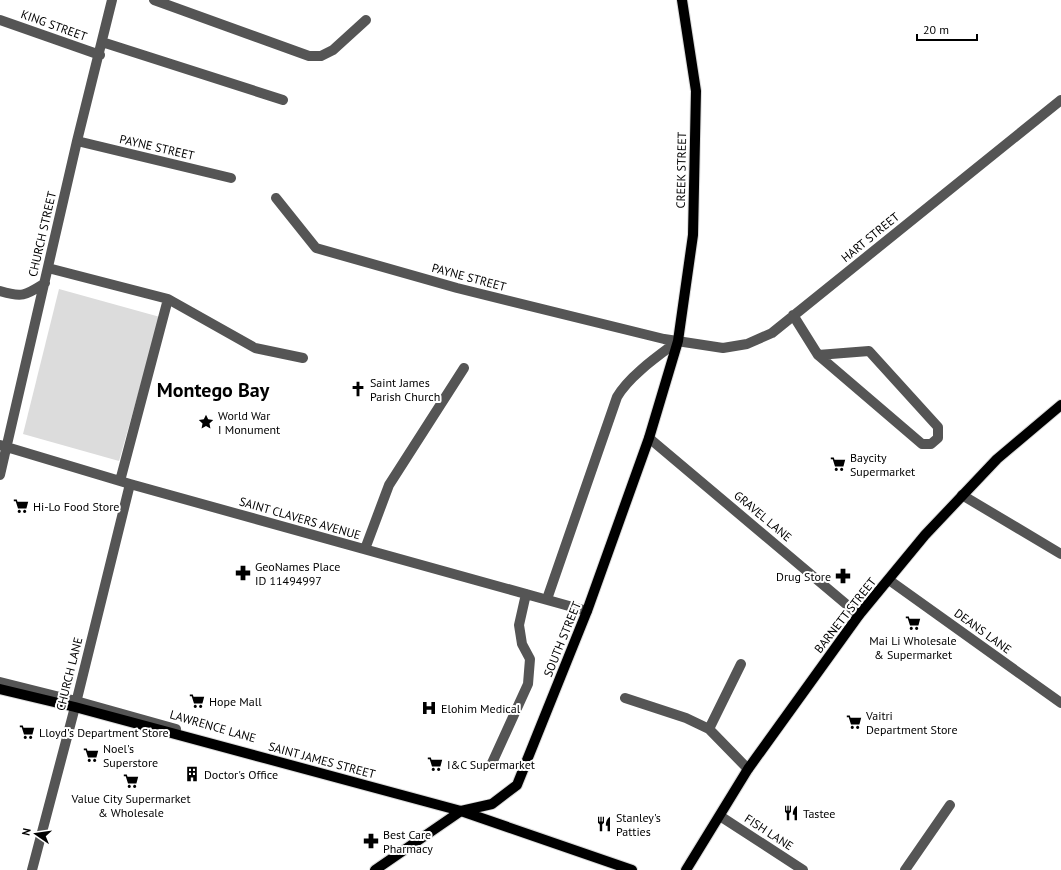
<svg xmlns="http://www.w3.org/2000/svg" width="1061" height="870" font-family="'PT Sans',sans-serif">
  <rect width="100%" height="100%" fill="#fff"/>
  <path fill="#dcdcdc" d="M59,289L160,317L119,461L23,434Z"/>
  <g fill="none" stroke-linecap="round" stroke-linejoin="round">
    <g stroke="#dbdbdb" stroke-width="12">
      <path id="major" d="M0,689L75,707L461,811L632,870
        M375,870L461,811L492,804L517,785L587,611L649,438L678,341L693,235L696,91L682,0
        M686,870L748,769L859,615L925,535L997,459L1061,405"/>
    </g>
    <path stroke="#555" stroke-width="10" d="M154,0L309,56H321L333,50L366,20
      M0,20L100,55
      M102,42L283,100
      M77,141L231,178
      M276,198L316,248L457,288L664,339L723,348L747,344L772,333L1061,100
      M48,268L168,299L255,348L303,358
      M0,291C23,298 26,295 45,283
      M793,315L818,355
      M869,351L938,427V438L931,444H922L818,355Z
      M649,438L859,615
      M0,445L130,484L587,611
      M0,475L77,141L112,0
      M120,481L168,299
      M962,495L1061,554
      M365,549L389,485L464,368
      M889,580L1061,703
      M547,599L617,397C629,376 658,356 678,341
      M0,682L76,701L176,729
      M625,698L686,718L709,729L748,769
      M709,729L741,664
      M492,763L528,684L530,659L522,644L519,625L526,594
      M720,816L803,870
      M32,870L75,707L130,484
      M905,870L950,805"/>
    <use href="#major" stroke="#000" stroke-width="10"/>
  </g>
  <defs>
    <g id="church-bare" transform="scale(1.2)"><path d="M-1.2-6h2.4v3.5h3.3v2.4h-3.3V6h-2.4V-.1h-3.3v-2.4h3.3Z" fill="#000" stroke="#fff" stroke-width="2.5" paint-order="stroke"/></g>
    <g id="sight-bare" transform="scale(1.2)"><path d="M0-6L1.8-2.2L6-1.7L2.9 1.2L3.7 5.4L0 3.3L-3.7 5.4L-2.9 1.2L-6-1.7L-1.8-2.2Z" fill="#000" stroke="#fff" stroke-width="2.5" paint-order="stroke"/></g>
    <g id="supermarket-bare" transform="scale(1.2)"><path d="M-6-5.5h2.5l.6 2H6L4.5 2H-2.5L-4.4-4H-6ZM-1.5 3.2a1.3 1.3 0 1 0 .1 0ZM3 3.2a1.3 1.3 0 1 0 .1 0Z" fill="#000" stroke="#fff" stroke-width="2.5" paint-order="stroke"/></g>
    <g id="pharmacy-bare" transform="scale(1.2)"><path d="M-2-6h4v4h4v4h-4v4h-4v-4h-4v-4h4Z" fill="#000" stroke="#fff" stroke-width="2.5" paint-order="stroke"/></g>
    <g id="hospital-bare" transform="scale(1.2)"><path d="M-5-5h3v3.5h4V-5h3V5h-3V1.5h-4V5h-3Z" fill="#000" stroke="#fff" stroke-width="2.5" paint-order="stroke"/></g>
    <g id="building-bare" transform="scale(1.2)"><path d="M-4-6H4V6H1V3H-1V6H-4ZM-2.5-4.3h1.7v1.8h-1.7ZM.8-4.3h1.7v1.8H.8ZM-2.5-1h1.7V.8h-1.7ZM.8-1h1.7V.8H.8Z" fill="#000" stroke="#fff" stroke-width="2.5" paint-order="stroke"/></g>
    <g id="restaurant-bare" transform="scale(1.2)"><path d="M-5-6h1v4h1v-4h1v4h1v-4h1v5L-1.5 .5V6h-2V.5L-5-1ZM5-6V6H3V1.5H1.5Q1.5-4 5-6Z" fill="#000" stroke="#fff" stroke-width="2.5" paint-order="stroke"/></g>
  </defs>
  <g fill-rule="evenodd">
    <use href="#church-bare" x="358" y="389"/>
    <use href="#sight-bare" x="206" y="422"/>
    <use href="#supermarket-bare" x="838" y="464"/>
    <use href="#supermarket-bare" x="21" y="506"/>
    <use href="#pharmacy-bare" x="243" y="573"/>
    <use href="#pharmacy-bare" x="843" y="576"/>
    <use href="#supermarket-bare" x="913" y="623"/>
    <use href="#supermarket-bare" x="197" y="701"/>
    <use href="#hospital-bare" x="429" y="708"/>
    <use href="#supermarket-bare" x="854" y="722"/>
    <use href="#supermarket-bare" x="27" y="732"/>
    <use href="#supermarket-bare" x="91" y="755"/>
    <use href="#supermarket-bare" x="435" y="764"/>
    <use href="#building-bare" x="192" y="774"/>
    <use href="#supermarket-bare" x="131" y="781"/>
    <use href="#restaurant-bare" x="791" y="813"/>
    <use href="#restaurant-bare" x="604" y="824"/>
    <use href="#pharmacy-bare" x="371" y="841"/>
  </g>
  <g text-anchor="middle" dominant-baseline="central" stroke-width="4" stroke-linejoin="round" paint-order="stroke">
    <g font-size="12" fill="#000" stroke="#fff">
      <text transform="translate(54 25) rotate(20)">KING STREET</text>
      <text transform="translate(157 147) rotate(13)">PAYNE STREET</text>
      <text transform="translate(681 170) rotate(-89)">CREEK STREET</text>
      <text transform="translate(42 234) rotate(-77)">CHURCH STREET</text>
      <text transform="translate(870 237) rotate(-39)">HART STREET</text>
      <text transform="translate(469 277) rotate(15)">PAYNE STREET</text>
      <text transform="translate(763 516) rotate(40)">GRAVEL LANE</text>
      <text transform="translate(300 518) rotate(16)">SAINT CLAVERS AVENUE</text>
      <text transform="translate(845 615) rotate(-52)">BARNETT STREET</text>
      <text transform="translate(983 631) rotate(36)">DEANS LANE</text>
      <text transform="translate(562 639) rotate(-68)">SOUTH STREET</text>
      <text transform="translate(69 674) rotate(-76)">CHURCH LANE</text>
      <text transform="translate(213 726) rotate(16)">LAWRENCE LANE</text>
      <text transform="translate(322 760) rotate(15)">SAINT JAMES STREET</text>
      <text transform="translate(769 832) rotate(33)">FISH LANE</text>
    </g>
    <g font-size="12" fill="#000" stroke="#fff" text-anchor="start">
      <text x="370" y="382">Saint James<tspan x="370" dy="14">Parish Church</tspan></text>
      <text x="218" y="415">World War<tspan x="218" dy="14">I Monument</tspan></text>
      <text x="850" y="457">Baycity<tspan x="850" dy="14">Supermarket</tspan></text>
      <text x="33" y="506">Hi-Lo Food Store</text>
      <text x="255" y="566">GeoNames Place<tspan x="255" dy="14">ID 11494997</tspan></text>
      <text x="831" y="576" text-anchor="end">Drug Store</text>
      <text x="913" y="640" text-anchor="middle">Mai Li Wholesale<tspan x="913" dy="14">&amp; Supermarket</tspan></text>
      <text x="209" y="701">Hope Mall</text>
      <text x="441" y="708">Elohim Medical</text>
      <text x="866" y="715">Vaitri<tspan x="866" dy="14">Department Store</tspan></text>
      <text x="39" y="732">Lloyd's Department Store</text>
      <text x="103" y="748">Noel's<tspan x="103" dy="14">Superstore</tspan></text>
      <text x="447" y="764">I&amp;C Supermarket</text>
      <text x="204" y="774">Doctor's Office</text>
      <text x="131" y="798" text-anchor="middle">Value City Supermarket<tspan x="131" dy="14">&amp; Wholesale</tspan></text>
      <text x="803" y="813">Tastee</text>
      <text x="616" y="817">Stanley's<tspan x="616" dy="14">Patties</tspan></text>
      <text x="383" y="834">Best Care<tspan x="383" dy="14">Pharmacy</tspan></text>
    </g>
    <g font-size="20" font-weight="bold" fill="#000" stroke="#fff">
      <text x="213" y="390">Montego Bay</text>
    </g>
  </g>
  <g transform="translate(36 834) rotate(283)" stroke="#ffffff" stroke-width="3" paint-order="stroke">
  <path d="M0-3L7 15L0 10L-7 15Z" fill="#000000"/>
  <text y="-6" font-size="11" font-weight="bold" text-anchor="middle" fill="#000000">N</text>
  </g>
  <path d="M917 34v6h60v-6" fill="none" stroke="#000000" stroke-width="2"/>
  <text x="923" y="34" font-size="12" fill="#000000" stroke="#ffffff" stroke-width="3" paint-order="stroke">20 m</text>
</svg>
